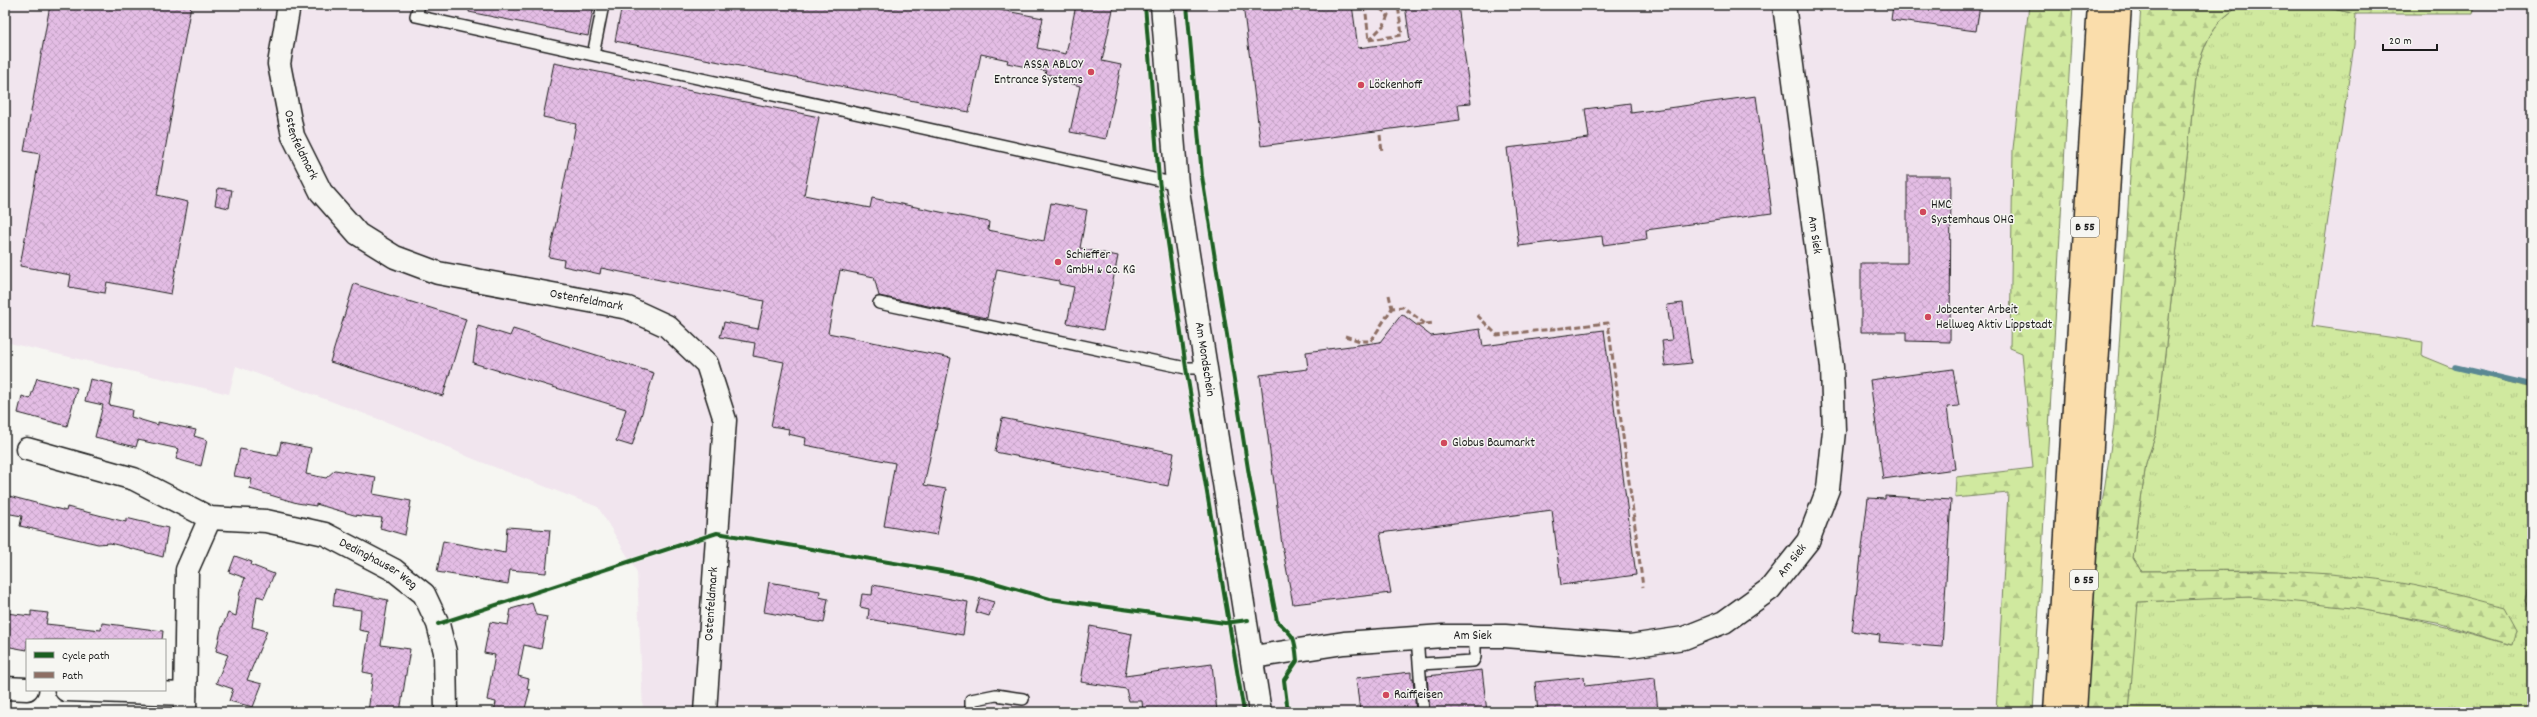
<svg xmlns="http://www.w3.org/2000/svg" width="2537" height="717" font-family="Dekko,sans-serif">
  <defs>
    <pattern id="grass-tufts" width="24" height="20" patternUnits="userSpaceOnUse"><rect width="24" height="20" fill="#d0e99f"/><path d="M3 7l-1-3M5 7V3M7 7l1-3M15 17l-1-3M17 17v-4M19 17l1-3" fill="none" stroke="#b2c788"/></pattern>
    <pattern id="forest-firs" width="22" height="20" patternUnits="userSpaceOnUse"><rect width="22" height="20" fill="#d0e99f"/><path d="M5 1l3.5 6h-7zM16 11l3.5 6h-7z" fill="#b2c788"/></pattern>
    <pattern id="building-cross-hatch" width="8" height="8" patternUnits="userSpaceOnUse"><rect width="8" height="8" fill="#e4bde5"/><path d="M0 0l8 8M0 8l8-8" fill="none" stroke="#c3a2c4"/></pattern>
  </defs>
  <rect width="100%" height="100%" fill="#f6f6f2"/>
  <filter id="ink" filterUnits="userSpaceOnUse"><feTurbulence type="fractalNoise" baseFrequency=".025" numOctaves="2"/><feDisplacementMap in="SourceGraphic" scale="8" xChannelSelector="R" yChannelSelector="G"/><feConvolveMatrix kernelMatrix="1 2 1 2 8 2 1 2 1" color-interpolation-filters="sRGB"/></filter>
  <g filter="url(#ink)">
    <path fill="#f1e5ee" d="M5,5H2029L2013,149L2010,348L2022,353L2033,468L1956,477L1955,498L2008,493L1996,712H643L637,572L598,507L471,458L416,433L236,366L229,394L5,342Z
      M2274,5H2532V429L2173,357Z"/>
    <path fill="url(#grass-tufts)" stroke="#76825e" d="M2242,5H2315L2356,14L2354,45L2312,326L2423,342L2422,356L2449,367L2532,388V575L2526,601L2532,612V712H2129L2137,602C2174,601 2213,596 2249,597C2339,601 2426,620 2511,645L2516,629L2442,591L2358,577L2259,570L2141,571L2133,558L2146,463L2156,434L2197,69C2207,39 2213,21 2242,5Z"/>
    <path fill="url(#forest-firs)" stroke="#76825e" d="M2029,5H2073L2033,712H1996L2008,493L1955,498L1956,477L2033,468L2022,353L2010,348L2013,149Z
      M2141,5H2242C2213,21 2207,38 2197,69L2156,434L2146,463L2133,558L2141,571C2213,571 2287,568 2359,577C2408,582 2456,594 2504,607L2516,629L2512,645L2437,623L2352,608L2249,597L2138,602L2129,712H2085L2097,537L2114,425Z
      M2315,5H2475L2473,14H2356Z
      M2532,575V612L2526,601Z"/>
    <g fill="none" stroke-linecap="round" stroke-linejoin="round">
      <path stroke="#5a8893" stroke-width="5.5" d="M2455,367L2532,385"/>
    </g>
    <path fill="url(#building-cross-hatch)" stroke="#1c1c1c" d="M50,5H191L157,195L188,202L171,294L107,282L105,293L69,287L71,275L20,266L40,154L24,151Z
      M470,5H594L588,36L469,12Z
      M622,5H990V8L1043,18L1037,48L1066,54L1076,5H1114L1102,61L1121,65L1106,139L1070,132L1080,86L1069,83L1066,78L1045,74L1046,71L1007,63L1008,60L981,54L969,112L615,41Z
      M1243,5H1352L1358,48L1410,41L1405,5H1458L1471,103L1458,104L1460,120L1261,146Z
      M1893,5H1980L1976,31L1891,20Z
      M554,63L819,117L804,195L870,208L872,198L989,222L988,230L1044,241L1051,203L1087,210L1080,248L1118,256L1103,330L1067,323L1074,287L1059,284V281L997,269L987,318L879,296L874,277L840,270L828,333L951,358L924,485L946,489L937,535L884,526L895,463L805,445L806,438L788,434L789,429L771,426L784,362L753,356L755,343L720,337L724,322L758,329L764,301L601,268L600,274L563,266L564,260L549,257L576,124L543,117Z
      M1756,96L1772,213L1646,230L1647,239L1603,245L1602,236L1519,246L1507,148L1589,138L1585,109L1630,103L1631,113Z
      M1907,176H1951L1950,342L1906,341V332H1861V263H1907Z
      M218,188L232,190L229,208L215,205Z
      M354,284L466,319L443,396L330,362Z
      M1683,303L1691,363L1665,366L1662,341L1672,340L1667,305Z
      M1402,314L1431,336L1480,329L1483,346L1604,330L1636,575L1561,585L1552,510L1380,533L1391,593L1293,604L1282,545L1260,375L1308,369L1306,352L1380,342Z
      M478,326L510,336L513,329L654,373L632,446L616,441L626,409L473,363Z
      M1953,369L1959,406L1947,407L1955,469L1883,479L1870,380Z
      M37,378L77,388L67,426L18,413L22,396L30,399Z
      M90,379L113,384L109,405L132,410L131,417L158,425V422L196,430L194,436L207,440L201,466L176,459L179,449L138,440L136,447L95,437L103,405L85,401Z
      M1002,418L1174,453L1168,486L995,452Z
      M281,442L311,448L306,474L326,478L335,470L376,477L373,494L411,501L405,535L380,528L382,518L354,515L316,504V506L297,503L250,489L252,479L234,476L240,449L278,456Z
      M9,496L66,511L67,507L126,522V518L168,528L163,557L110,543L98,544L20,526L22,516L5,513Z
      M1885,496L1951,500L1942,647L1879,642L1880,635L1852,631L1868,498L1885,499Z
      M507,527L550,530L546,573L510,570L508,584L437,572L443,541L505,553Z
      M235,556L252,562L251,565L274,574L264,598L257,596L252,627L267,631L247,680L262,684L253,707L229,701L233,689L216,683L228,655L216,651L221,630L228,613L236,616L240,591L245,578L229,572Z
      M769,582L820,591L819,597L828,599L824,623L764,612Z
      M873,585L968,602L963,635L868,619L869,609L860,607L862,594L872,595Z
      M335,589L388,600L381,645L410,649L400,712H368L373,674L363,672L369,632L359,630L361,610L333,606Z
      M980,598L994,602L989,616L976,612Z
      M532,603L536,615L547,617L541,649L524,645L518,676L529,679L527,689L530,690L524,712H494L496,702L487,700L495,655L484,653L490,622L508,625L511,609Z
      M31,611L48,613L46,624L101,630L102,623L163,631L162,640H27V650L5,646L6,613L31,616Z
      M1090,626L1132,634L1125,676L1212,664L1217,712H1143L1142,701H1129L1126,689L1081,682Z
      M1482,670L1487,712H1430L1427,676Z
      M1411,672V678H1413L1416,712H1360L1356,678Z
      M1584,677L1585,686L1655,678L1658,712H1538L1535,682Z"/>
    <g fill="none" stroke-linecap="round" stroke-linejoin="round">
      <g stroke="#1c1c1c" stroke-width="14">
        <path id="service" d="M419,5L416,16L1177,184
          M593,55L603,5
          M879,303L1186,368H1207
          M1417,638L1423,712
          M1420,664L1473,661L1475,657V636
          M971,712V700L996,695L1023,699"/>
      </g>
      <g stroke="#1c1c1c" stroke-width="25">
        <g id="minor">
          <path id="s1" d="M289,5L279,64L293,136L321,192L358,234L395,257L438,273L628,308L667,326L707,364L725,420L705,712"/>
          <path id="s2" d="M1162,5L1177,184L1260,712"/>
          <path id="s3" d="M27,449L134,479L210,518L266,521L325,534L394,570L424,594L438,624L445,652L446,712"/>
          <path id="s4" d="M1253,657L1344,643L1443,636H1505L1630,646L1684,638L1724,622L1770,589L1808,541L1828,489L1834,431L1832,367L1784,5"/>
          <path d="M5,688L27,689"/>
          <path d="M66,690L185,694"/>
          <path d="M185,712L187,570L210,518"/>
        </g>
      </g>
      <g stroke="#1c1c1c" stroke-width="25">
        <path id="trunk" d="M2055,712L2099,5
          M2075,712L2120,5"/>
      </g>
      <use href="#service" stroke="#f6f6f2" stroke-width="11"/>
      <use href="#minor" stroke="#f6f6f2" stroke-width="22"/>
      <use href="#trunk" stroke="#faddab" stroke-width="22"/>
      <path stroke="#8d6e63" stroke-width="3" stroke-dasharray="6 3" stroke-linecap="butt" d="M1365,5L1369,40
        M1369,40L1402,35L1398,5
        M1369,40L1384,25L1388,15L1376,5
        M1380,135L1382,152
        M1389,295L1392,308
        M1477,315L1497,335L1608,323L1643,587
        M1417,325L1433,323
        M1345,336L1360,341H1371L1392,308L1403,307L1424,323"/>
      <g stroke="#f6f6f2" stroke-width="6">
        <path id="cycleway" d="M1145,5L1159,180L1186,368L1244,712
          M1187,5L1202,176L1249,475L1277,621C1295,637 1295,637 1297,661L1284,680L1288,712
          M438,624L717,533L971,576L1050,599L1225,623L1248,620"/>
      </g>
      <use href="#cycleway" stroke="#1b5e20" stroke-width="4"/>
    </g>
  </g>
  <g fill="#d1495b" stroke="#f6f6f2" stroke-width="1.5">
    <circle cx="1091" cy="72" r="4"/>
    <circle cx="1361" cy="85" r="4"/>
    <circle cx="1923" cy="212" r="4"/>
    <circle cx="1058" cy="262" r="4"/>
    <circle cx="1928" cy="317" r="4"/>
    <circle cx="1444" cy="443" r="4"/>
    <circle cx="1386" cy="695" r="4"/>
  </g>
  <g text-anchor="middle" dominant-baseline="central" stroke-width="3" stroke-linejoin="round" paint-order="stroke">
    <g fill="#f6f6f2" stroke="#5d5d5c" stroke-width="1">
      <rect x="2071" y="217" width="28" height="20" rx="3"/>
      <rect x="2070" y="570" width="28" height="20" rx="3"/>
    </g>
    <g font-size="12" font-weight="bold" fill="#1c1c1c">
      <text x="2085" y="227">B 55</text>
      <text x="2084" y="580">B 55</text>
    </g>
    <g font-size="13" fill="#1c1c1c" stroke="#f6f6f2" text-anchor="start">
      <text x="1083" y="65" text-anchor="end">ASSA ABLOY<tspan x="1083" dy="15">Entrance Systems</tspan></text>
      <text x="1369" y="85">Löckenhoff</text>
      <text x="1931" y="205">HMC<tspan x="1931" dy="15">Systemhaus OHG</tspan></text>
      <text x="1066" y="255">Schieffer<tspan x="1066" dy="15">GmbH &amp; Co. KG</tspan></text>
      <text x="1936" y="310">Jobcenter Arbeit<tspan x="1936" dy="15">Hellweg Aktiv Lippstadt</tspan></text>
      <text x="1452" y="443">Globus Baumarkt</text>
      <text x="1394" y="695">Raiffeisen</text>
    </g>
    <g font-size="13" fill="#1c1c1c" stroke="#f6f6f2">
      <text stroke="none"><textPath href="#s1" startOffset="144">Ostenfeldmark</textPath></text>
      <text transform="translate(1814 235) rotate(82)">Am Siek</text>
      <text stroke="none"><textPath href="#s1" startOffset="492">Ostenfeldmark</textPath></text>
      <text stroke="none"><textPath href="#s2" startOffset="357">Am Mondschein</textPath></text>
      <text stroke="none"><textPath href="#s4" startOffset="569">Am Siek</textPath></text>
      <text stroke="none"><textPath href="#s3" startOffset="374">Dedinghauser Weg</textPath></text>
      <text transform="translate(712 604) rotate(-86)">Ostenfeldmark</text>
      <text stroke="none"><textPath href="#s4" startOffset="221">Am Siek</textPath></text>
    </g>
  </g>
  <rect width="2537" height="717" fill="none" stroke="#f6f6f2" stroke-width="20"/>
  <rect x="10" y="10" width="2517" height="697" fill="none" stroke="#1c1c1c" stroke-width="1.5" filter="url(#ink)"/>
  <rect x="26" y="639" width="140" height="52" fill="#f6f6f2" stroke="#9f9f9c"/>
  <rect x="34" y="652" width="20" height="6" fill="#1b5e20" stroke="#9f9f9c"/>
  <text x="62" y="659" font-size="12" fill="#1c1c1c">Cycle path</text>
  <rect x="34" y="672" width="20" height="6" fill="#8d6e63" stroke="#9f9f9c"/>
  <text x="62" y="679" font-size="12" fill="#1c1c1c">Path</text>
  <path d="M2383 44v6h54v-6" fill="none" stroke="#1c1c1c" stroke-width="2"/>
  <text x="2389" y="44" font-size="12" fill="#1c1c1c" stroke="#f6f6f2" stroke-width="3" paint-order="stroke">20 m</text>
</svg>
